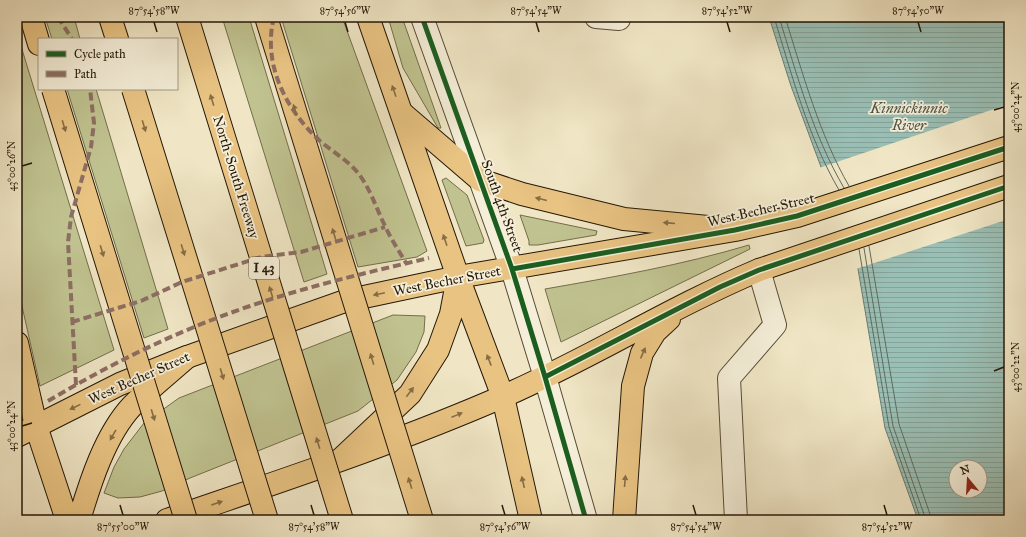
<svg xmlns="http://www.w3.org/2000/svg" width="1026" height="537" font-family="'IM FELL Great Primer',serif">
  <defs>
    <pattern id="water-rules" width="6" height="5" patternUnits="userSpaceOnUse"><rect width="6" height="5" fill="#9abfb5"/><path d="M0 2.5h6" fill="none" stroke="#85a39a"/></pattern>
  </defs>
  <rect width="100%" height="100%" fill="#f0e6c5"/>
  <filter id="stains"><feTurbulence type="fractalNoise" baseFrequency=".005" numOctaves="4"/><feColorMatrix values="0 0 0 0 .2 0 0 0 0 .09 0 0 0 0 .02 0 0 0 .5 -.17"/></filter>
  <radialGradient id="worn" r=".72"><stop offset=".6" stop-color="#630" stop-opacity="0"/><stop offset="1" stop-color="#630" stop-opacity=".3"/></radialGradient>
  <path fill="#c0c390" stroke="#726d4c" d="M45,17H74L80,39H52Z
    M222,17H249L327,274L304,282Z
    M281,17H342L427,251L417,257L358,267Z
    M388,17H402L441,128H438L403,68Z
    M17,33L114,350L40,386L17,284Z
    M67,89H96L168,329L144,338Z
    M446,178L467,195L484,240L483,243L466,246L442,180Z
    M520,215L597,231L596,235L538,245H529V241Z
    M749,245L750,249L561,342L545,289C614,277 682,265 749,245Z
    M393,315L425,316L424,332L416,352L397,380L358,411L190,478L162,491L140,497L118,498L104,493L114,467L124,449L144,423L179,398Z"/>
  <path fill="url(#water-rules)" stroke="#6b7c6f" fill-rule="evenodd" d="M769,17H1009V520H918L885,428L849,216L821,167L791,86ZM956,467H980V491H956Z"/>
  <path fill="#f0e6c5" d="M1009,104V219L856,269L847,217L819,168Z"/>
  <g fill="none" stroke-linecap="round" stroke-linejoin="round">
    <path stroke="#5f6b5e" stroke-width="1" d="M774,17C792,75 808,137 839,190
      M779,17C797,75 813,135 844,188
      M785,17C803,74 819,134 849,186
      M869,246L899,424L932,520
      M864,248L893,426L926,520
      M859,249L889,427L921,520"/>
    <g stroke="#574b36" stroke-width="24">
      <path id="minor" d="M422,17L512,269L545,377L586,520
        M596,17L619,19
        M736,520L729,378L775,325L759,270"/>
    </g>
    <g stroke="#241707" stroke-width="24">
      <path id="major" d="M402,113L480,180L522,194L624,219L708,227
        M17,436L120,384L187,357L345,301L458,277L735,230L797,216L1009,147
        M167,520C280,481 394,444 504,396C591,358 671,307 759,270L1009,186
        M624,520L633,386L642,353L655,332L669,319"/>
    </g>
    <g stroke="#241707" stroke-width="24">
      <path id="highway" d="M31,17L39,44
        M110,17L117,39
        M368,17L458,277L503,397L531,520
        M17,343L36,426L67,520
        M342,458L410,394L438,350L451,314L458,277
        M79,520C90,483 105,435 132,406C149,389 169,373 187,357"/>
    </g>
    <use href="#minor" stroke="#f5efd9" stroke-width="22"/>
    <use href="#major" stroke="#e8c382" stroke-width="22"/>
    <use href="#highway" stroke="#e8c382" stroke-width="22"/>
    <g stroke="#241707" stroke-width="24" stroke-linecap="butt">
      <path id="highway-bridge" d="M187,17L342,520
        M266,17L422,520
        M53,89L186,520
        M133,89L267,520"/>
    </g>
    <use href="#highway-bridge" stroke="#e8c382" stroke-width="22"/>
    <path stroke="#8d6e63" stroke-width="4" stroke-dasharray="8 4" stroke-linecap="butt" d="M58,17L72,39
      M274,17C262,64 286,110 320,141C334,153 351,162 361,177C372,193 377,210 385,226C391,239 399,251 406,263
      M72,322L141,301L182,282L261,257L301,252L385,227
      M76,385L68,242L71,217L91,147L94,123L90,89
      M48,401C112,363 179,330 250,306C309,286 369,272 429,258"/>
    <g stroke="#f5efd9" stroke-width="8">
      <path id="cycleway" d="M422,17L512,269L545,377L586,520
        M512,269L735,230L797,216L1009,147
        M545,377L720,287L759,270L1009,186"/>
    </g>
    <use href="#cycleway" stroke="#1b5e20" stroke-width="5"/>
  </g>
  <defs><path id="oneway-solid" d="M-6-.8H1V-3.2L6.5 0L1 3.2V.8H-6Z"/></defs>
  <g fill="#866d44">
    <use href="#oneway-solid" transform="translate(394 91) rotate(-109)"/>
    <use href="#oneway-solid" transform="translate(212 100) rotate(-107)"/>
    <use href="#oneway-solid" transform="translate(295 110) rotate(-107)"/>
    <use href="#oneway-solid" transform="translate(64 126) rotate(73)"/>
    <use href="#oneway-solid" transform="translate(144 126) rotate(73)"/>
    <use href="#oneway-solid" transform="translate(541 199) rotate(-166)"/>
    <use href="#oneway-solid" transform="translate(669 223) rotate(-175)"/>
    <use href="#oneway-solid" transform="translate(334 234) rotate(-107)"/>
    <use href="#oneway-solid" transform="translate(445 240) rotate(-109)"/>
    <use href="#oneway-solid" transform="translate(183 250) rotate(73)"/>
    <use href="#oneway-solid" transform="translate(102 251) rotate(73)"/>
    <use href="#oneway-solid" transform="translate(271 292) rotate(-107)"/>
    <use href="#oneway-solid" transform="translate(379 294) rotate(168)"/>
    <use href="#oneway-solid" transform="translate(643 353) rotate(-66)"/>
    <use href="#oneway-solid" transform="translate(372 359) rotate(-107)"/>
    <use href="#oneway-solid" transform="translate(489 360) rotate(-111)"/>
    <use href="#oneway-solid" transform="translate(222 374) rotate(73)"/>
    <use href="#oneway-solid" transform="translate(410 392) rotate(-53)"/>
    <use href="#oneway-solid" transform="translate(75 407) rotate(154)"/>
    <use href="#oneway-solid" transform="translate(153 415) rotate(73)"/>
    <use href="#oneway-solid" transform="translate(457 415) rotate(-22)"/>
    <use href="#oneway-solid" transform="translate(113 435) rotate(120)"/>
    <use href="#oneway-solid" transform="translate(318 443) rotate(-107)"/>
    <use href="#oneway-solid" transform="translate(625 481) rotate(-85)"/>
    <use href="#oneway-solid" transform="translate(523 482) rotate(-103)"/>
    <use href="#oneway-solid" transform="translate(410 483) rotate(-107)"/>
    <use href="#oneway-solid" transform="translate(217 503) rotate(-19)"/>
  </g>
  <path fill="none" stroke="#241707" stroke-width="1.5" d="M154,22L157,32M345,22L348,32M536,22L539,32M727,22L730,32M918,22L921,32M994,110L1004,107M22,166L32,163M994,371L1004,367M22,426L32,423M120,505L123,515M311,505L314,515M502,505L505,515M693,505L696,515M884,505L887,515"/>
  <g text-anchor="middle" dominant-baseline="central" stroke-width="3.5" stroke-linejoin="round" paint-order="stroke">
    <rect fill="#f5efd9" stroke="#635846" stroke-width="1" x="249" y="257" width="30" height="22" rx="3"/>
    <g font-size="13" font-weight="bold" fill="#241707">
      <text x="264" y="268">I 43</text>
    </g>
    <g font-size="14" fill="#241707" stroke="#f5efd9">
      <text transform="translate(236 177) rotate(73)">North-South Freeway</text>
      <text transform="translate(502 206) rotate(70)">South 4th Street</text>
      <text transform="translate(761 210) rotate(-13)">West Becher Street</text>
      <text transform="translate(447 281) rotate(-11)">West Becher Street</text>
      <text transform="translate(139 378) rotate(-24)">West Becher Street</text>
    </g>
    <g font-size="15" font-style="italic" fill="#4d5244" stroke="#f5efd9">
      <text x="909" y="108">Kinnickinnic<tspan x="909" dy="17">River</tspan></text>
    </g>
  </g>
  <rect width="1026" height="537" fill="none" stroke="#f0e6c5" stroke-width="44"/>
  <rect x="38" y="38" width="140" height="52" fill="#f5efd9" stroke="#a19985"/>
  <rect x="46" y="51" width="20" height="6" fill="#1b5e20" stroke="#a19985"/>
  <text x="74" y="58" font-size="12" fill="#241707">Cycle path</text>
  <rect x="46" y="71" width="20" height="6" fill="#8d6e63" stroke="#a19985"/>
  <text x="74" y="78" font-size="12" fill="#241707">Path</text>
  <g transform="translate(968 479) rotate(342)"><circle r="19" fill="#f5efd9" stroke="#a19985"/>
  <path d="M0-3L7 15L0 10L-7 15Z" fill="#8f2418"/>
  <text y="-6" font-size="11" font-weight="bold" text-anchor="middle" fill="#241707">N</text>
  </g>
  <rect x="22" y="22" width="982" height="493" fill="none" stroke="#241707" stroke-width="1.5"/>
  <g font-size="10" text-anchor="middle" fill="#241707">
    <text x="154" y="14">87°54'58"W</text>
    <text x="345" y="14">87°54'56"W</text>
    <text x="536" y="14">87°54'54"W</text>
    <text x="727" y="14">87°54'52"W</text>
    <text x="918" y="14">87°54'50"W</text>
    <text transform="translate(1015 107) rotate(-90)" y="4">43°00'24"N</text>
    <text transform="translate(11 166) rotate(-90)" y="4">43°00'26"N</text>
    <text transform="translate(1015 367) rotate(-90)" y="4">43°00'22"N</text>
    <text transform="translate(11 426) rotate(-90)" y="4">43°00'24"N</text>
    <text x="123" y="530">87°55'00"W</text>
    <text x="314" y="530">87°54'58"W</text>
    <text x="505" y="530">87°54'56"W</text>
    <text x="696" y="530">87°54'54"W</text>
    <text x="887" y="530">87°54'52"W</text>
  </g>
  <rect width="100%" height="100%" filter="url(#stains)"/>
  <rect width="100%" height="100%" fill="url(#worn)"/>
</svg>
